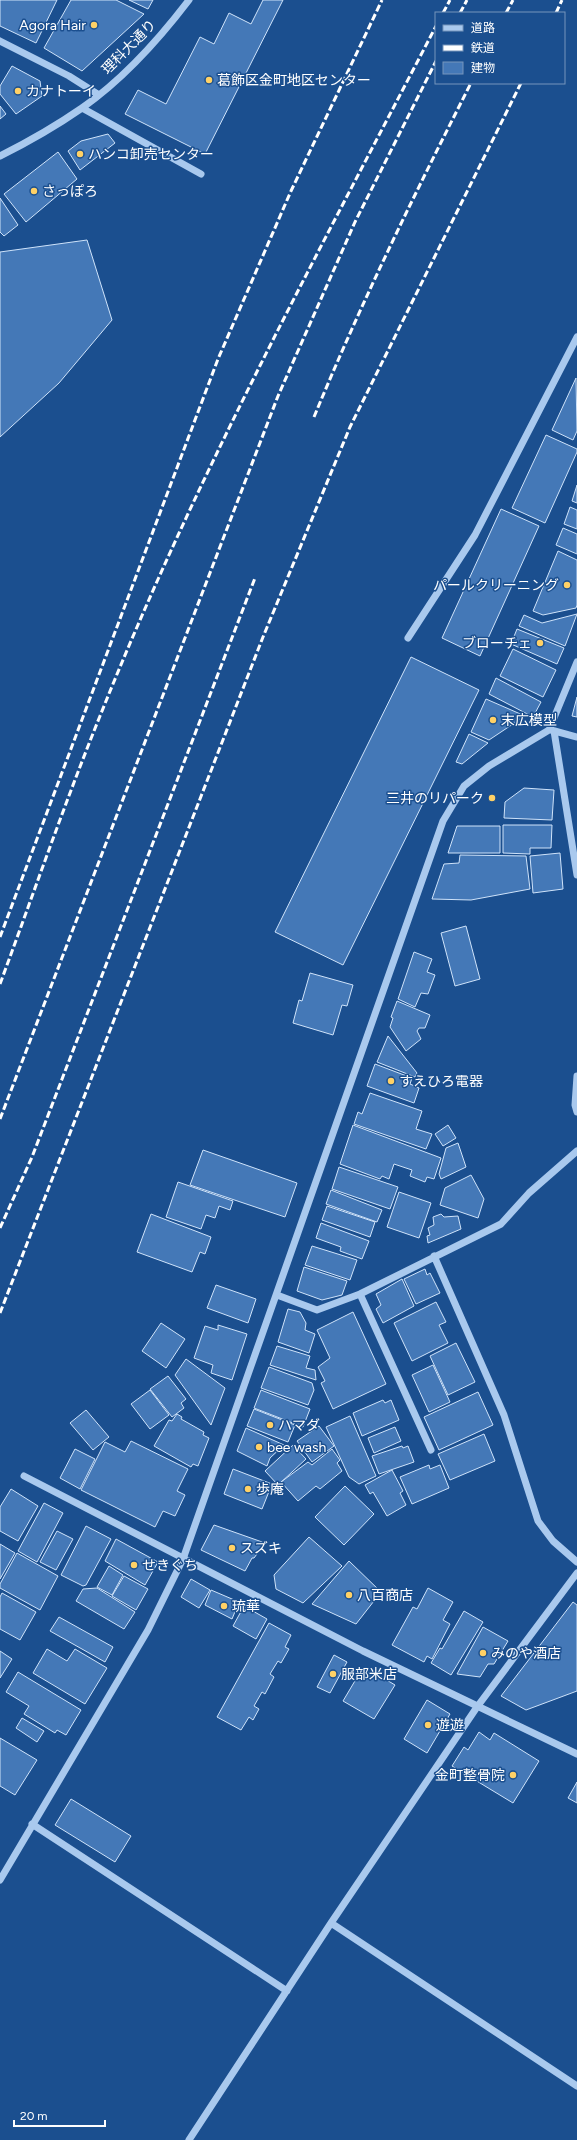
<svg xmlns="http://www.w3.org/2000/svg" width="577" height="2140" font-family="Figtree,'Noto Sans JP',sans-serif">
  <rect width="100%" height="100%" fill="#1b4f8f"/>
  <path fill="#4478b7" stroke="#cfe3fa" d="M0,0H57L36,43L0,26Z
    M71,0H116L144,14L82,71L44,48Z
    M129,0H153L148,9Z
    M263,0H283L205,154L125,114L138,90L166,104L200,37L214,44L229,13L251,24Z
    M12,66L40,81L42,96L16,114L0,94V86Z
    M0,106L6,114L0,119Z
    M108,134L115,143L80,170L68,151L81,141Z
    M58,152L77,179L26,222L4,194Z
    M0,198L18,225L4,236L0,232Z
    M87,240L112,320L59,383L0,437V252Z
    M576,378L577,431L573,440L552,430Z
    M546,435L577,449V452L545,523L512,508Z
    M577,485V503L572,501Z
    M570,507L577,510V529L564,524Z
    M501,509L539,526L480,656L442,638Z
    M563,528L577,534V554L556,545Z
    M558,551L577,560V605L576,608L543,615L533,611Z
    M577,614L565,646L519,626L524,615L542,623Z
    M517,629L564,648L557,664L511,644Z
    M513,649L556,670L543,697L500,676Z
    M411,657L479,690L343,965L275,932Z
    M496,678L541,702L533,717L489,694Z
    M577,697V717L572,716Z
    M486,699L525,716L489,740L471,732Z
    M469,734L488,743L462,764L456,762Z
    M524,788L554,790L552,820L504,818L505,802Z
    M503,825H552L551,848H530V854L503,853Z
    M457,826H500V853H448Z
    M560,853L563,889L533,893L530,856Z
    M460,855L526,856L530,889L471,900L432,899L444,864L459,863Z
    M466,926L480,979L455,986L441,933Z
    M414,952L432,959L427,972L435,975L428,994L421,993L415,1007L398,999Z
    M310,973L353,985L347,1006L342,1005L333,1035L293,1023L299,1000L302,1001Z
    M397,1001L430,1015L425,1028H419L417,1031L421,1039L406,1051L390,1027L393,1018L391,1017Z
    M388,1036L417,1073L415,1077L377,1062Z
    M375,1064L412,1078L410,1084L419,1088L414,1103L367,1086Z
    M370,1093L422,1111L416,1129L432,1134L426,1149L354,1124L358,1112L362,1114Z
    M353,1125L441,1158L434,1179L427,1177L425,1182L410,1176L412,1170L394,1164L389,1179L382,1176L380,1179L340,1164Z
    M448,1125L456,1138L443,1146L435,1134Z
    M458,1143L466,1167L441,1179L439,1174L446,1148Z
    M203,1150L297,1183L285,1217L190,1185Z
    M339,1167L398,1187L390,1209L332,1189Z
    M471,1175L484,1199L478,1218L440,1205L445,1188Z
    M178,1182L233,1201L230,1210L219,1206L215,1218L206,1215L201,1229L166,1217Z
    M331,1190L382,1210L377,1222L326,1204Z
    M399,1192L431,1203L419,1238L387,1227Z
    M327,1206L375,1222L370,1237L322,1220Z
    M151,1214L211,1237L205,1254L200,1252L192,1272L137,1252Z
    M441,1214L444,1217L458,1216L461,1229L428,1243L427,1236L430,1235L428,1228L434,1225L433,1217Z
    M321,1223L369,1241L362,1259L340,1251L341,1247L316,1238Z
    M312,1246L357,1260L350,1280L305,1265Z
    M304,1267L347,1281L342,1295L322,1300L297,1291Z
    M425,1269L427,1275L430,1273L440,1293L416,1304L404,1279Z
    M402,1279L414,1306L383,1323L376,1309L381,1305L376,1294Z
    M216,1285L256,1299L248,1323L207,1308Z
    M436,1302L446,1322L439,1325L448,1343L412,1361L394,1323Z
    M288,1309L300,1312L306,1323L305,1330L315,1334L309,1353L278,1342Z
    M353,1312L386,1384L333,1409L321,1383L325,1381L318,1367L330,1358L317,1330Z
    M161,1323L185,1339L166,1368L142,1351Z
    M218,1325L247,1334L232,1380L211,1373L213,1365L194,1358L205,1326L218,1330Z
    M456,1343L475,1382L448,1395L430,1356Z
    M277,1346L310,1356L306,1368L315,1370L316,1380L270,1365Z
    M186,1359L225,1388L211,1425L175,1375Z
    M433,1365L450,1402L429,1412L412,1375Z
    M269,1367L312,1383L314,1390L308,1405L261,1388Z
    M168,1376L186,1399L181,1403L184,1408L172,1417L150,1389Z
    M150,1390L169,1415L150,1429L131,1404Z
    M261,1390L310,1409L303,1427L254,1408Z
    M478,1392L493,1425L439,1450L424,1417Z
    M383,1400L385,1403L391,1400L399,1420L362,1436L353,1413Z
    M254,1409L295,1425L288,1442L247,1426Z
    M86,1410L109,1437L93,1450L70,1423Z
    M177,1414L182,1417L181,1419L204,1432L203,1435L209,1438L198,1466L193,1464L191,1467L154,1446L169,1420L172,1421Z
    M350,1416L376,1476L359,1484L349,1477L326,1427Z
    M319,1426L334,1446L312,1462L297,1441Z
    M395,1427L401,1441L374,1453L368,1438Z
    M246,1428L284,1445L270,1458L267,1466L237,1451Z
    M484,1434L495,1461L450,1480L438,1454Z
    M131,1441L188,1469L177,1491L185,1495L175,1516L163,1511L155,1527L81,1490L105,1442L125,1452Z
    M293,1445L306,1459L278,1485L265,1471Z
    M402,1446L403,1448L408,1446L414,1462L379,1474L372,1456Z
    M75,1449L95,1459L80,1489L60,1478Z
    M332,1449L340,1460L337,1463L342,1471L320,1489L316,1486L298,1501L281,1482L308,1462L312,1465Z
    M429,1465L430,1469L440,1465L449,1488L412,1504L400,1477Z
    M233,1469L272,1484L262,1509L224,1494Z
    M392,1470L403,1491L400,1493L406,1505L387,1516L373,1492L370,1494L365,1485Z
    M345,1486L374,1514L344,1545L315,1517Z
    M11,1489L38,1506L18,1541L0,1531V1507Z
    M44,1503L63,1513L37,1562L18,1551Z
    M214,1525L265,1543L254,1558H252L245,1571L201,1550Z
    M86,1526L111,1539L86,1585L83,1586L61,1575Z
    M57,1531L73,1539L56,1570L40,1562Z
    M309,1537L342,1566L303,1603L276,1589L274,1575Z
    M116,1539L158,1562L145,1585L105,1561Z
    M0,1544L15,1553L0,1579Z
    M17,1553L58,1576L40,1610L0,1588V1584Z
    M349,1561L381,1592L356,1624L312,1604Z
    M109,1566L123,1575L112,1595L97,1587Z
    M124,1576L148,1589L136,1610L112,1596Z
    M191,1579L210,1590L199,1608L181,1597Z
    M97,1588L135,1612L124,1629L76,1601L83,1589Z
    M428,1588L453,1602L443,1620L450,1624L432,1659L427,1656L424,1662L392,1645L413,1607L417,1609Z
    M211,1590L239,1602L232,1619L205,1605Z
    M2,1593L36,1612L20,1640L0,1629V1597Z
    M573,1602L577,1605V1691L526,1710L501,1696Z
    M244,1606L267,1619L256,1639L233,1626Z
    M464,1611L483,1622L451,1675L431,1663L440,1648L442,1649Z
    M59,1617L113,1647L105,1662L50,1631Z
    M269,1623L291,1635L285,1647L289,1649L281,1663L278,1661L270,1674L274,1677L265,1694L262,1692L254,1706L259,1709L253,1720L249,1717L241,1730L217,1717Z
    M483,1627L508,1641L494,1664H488L480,1677L457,1674Z
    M47,1649L67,1661L75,1649L107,1668L85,1704L33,1673Z
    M0,1651L12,1659L0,1678Z
    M334,1655L347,1662L330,1693L317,1687Z
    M362,1669L373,1675L375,1673L395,1685L374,1719L343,1701Z
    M18,1672L81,1710L66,1735L57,1730L55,1733L24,1714L29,1706L6,1692Z
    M427,1700L450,1714L427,1753L404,1739Z
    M22,1718L44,1731L37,1742L16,1728Z
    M479,1732L490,1740L494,1733L539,1761L513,1803L452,1766L464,1747L468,1750Z
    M0,1738L37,1760L15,1795L0,1786Z
    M577,1782V1803L568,1798Z
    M71,1799L131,1836L115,1862L55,1825Z"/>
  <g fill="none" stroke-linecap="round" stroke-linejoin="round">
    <path stroke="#a9c9ee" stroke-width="7" d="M0,41L69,76L99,95
      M82,108L201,174
      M0,156C28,142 56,126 82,108C121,81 160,38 189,0
      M408,638L475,535L577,337
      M551,730L577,737
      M554,731L577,875
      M577,1076L575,1105L577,1112
      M434,1256L504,1415L538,1521L553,1541L577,1562
      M360,1294L431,1450
      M277,1295L317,1310L360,1294L501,1224L529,1193L577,1151
      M24,1476L363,1651L577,1754
      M32,1824L287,1991
      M0,1880L148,1630L183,1559L443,821L464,786L489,766L549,730L577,662
      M331,1923L577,2086
      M189,2140L331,1923L477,1707L577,1573"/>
    <path stroke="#fff" stroke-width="3" stroke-dasharray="7 3" stroke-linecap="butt" d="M443,13L450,0
      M460,13L467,0
      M506,13L513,0
      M556,13L562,0
      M314,417C361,303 415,193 471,83
      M0,937L218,359L291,191L382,0
      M0,984C33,895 64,805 100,716C195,478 318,253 436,26
      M0,1119L278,396L355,222L436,61
      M0,1228L32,1157L255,578
      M0,1313L263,637L350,427L521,83"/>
  </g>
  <g fill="#ffd166" stroke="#1b4f8f" stroke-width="1.5">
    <circle cx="94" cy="25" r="4"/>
    <circle cx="209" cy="80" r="4"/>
    <circle cx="18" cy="91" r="4"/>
    <circle cx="80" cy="154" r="4"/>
    <circle cx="34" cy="191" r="4"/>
    <circle cx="567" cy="585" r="4"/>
    <circle cx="540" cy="643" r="4"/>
    <circle cx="493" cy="720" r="4"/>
    <circle cx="492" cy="798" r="4"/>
    <circle cx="391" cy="1081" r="4"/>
    <circle cx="270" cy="1425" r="4"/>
    <circle cx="259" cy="1447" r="4"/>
    <circle cx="248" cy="1489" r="4"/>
    <circle cx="232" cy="1548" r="4"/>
    <circle cx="134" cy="1565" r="4"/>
    <circle cx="349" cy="1595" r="4"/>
    <circle cx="224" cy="1606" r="4"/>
    <circle cx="483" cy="1653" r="4"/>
    <circle cx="333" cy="1674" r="4"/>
    <circle cx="428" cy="1725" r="4"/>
    <circle cx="513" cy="1775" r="4"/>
  </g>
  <g text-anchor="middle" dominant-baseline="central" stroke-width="3" stroke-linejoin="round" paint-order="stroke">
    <g font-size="14" fill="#fff" stroke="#1b4f8f" text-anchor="start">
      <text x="86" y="25" text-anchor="end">Agora Hair</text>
      <text x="217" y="80">葛飾区金町地区センター</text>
      <text x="26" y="91">カナトーイ</text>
      <text x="88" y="154">ハンコ卸売センター</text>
      <text x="42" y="191">さっぽろ</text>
      <text x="559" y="585" text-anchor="end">パールクリーニング</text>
      <text x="532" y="643" text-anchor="end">ブローチェ</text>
      <text x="501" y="720">末広模型</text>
      <text x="484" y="798" text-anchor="end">三井のリパーク</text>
      <text x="399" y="1081">すえひろ電器</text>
      <text x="278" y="1425">ハマダ</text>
      <text x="267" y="1447">bee wash</text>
      <text x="256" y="1489">歩庵</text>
      <text x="240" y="1548">スズキ</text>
      <text x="142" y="1565">せきぐち</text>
      <text x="357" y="1595">八百商店</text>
      <text x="232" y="1606">琉華</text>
      <text x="491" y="1653">みのや酒店</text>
      <text x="341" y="1674">服部米店</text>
      <text x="436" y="1725">遊遊</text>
      <text x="505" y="1775" text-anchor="end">金町整骨院</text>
    </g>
    <g font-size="14" fill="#fff" stroke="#1b4f8f">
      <text transform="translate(129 47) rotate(-45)">理科大通り</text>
    </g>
  </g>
  <rect x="435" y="12" width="130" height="72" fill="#1b4f8f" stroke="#7695bc"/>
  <rect x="443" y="25" width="20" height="6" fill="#a9c9ee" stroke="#7695bc"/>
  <text x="471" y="32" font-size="12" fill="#ffffff">道路</text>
  <rect x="443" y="45" width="20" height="6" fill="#ffffff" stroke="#7695bc"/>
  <text x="471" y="52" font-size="12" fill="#ffffff">鉄道</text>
  <rect x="443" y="62" width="20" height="12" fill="#4478b7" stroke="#7695bc"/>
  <text x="471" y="72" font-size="12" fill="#ffffff">建物</text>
  <path d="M14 2120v6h91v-6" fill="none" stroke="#ffffff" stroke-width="2"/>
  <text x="20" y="2120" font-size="12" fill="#ffffff" stroke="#1b4f8f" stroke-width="3" paint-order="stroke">20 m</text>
</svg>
